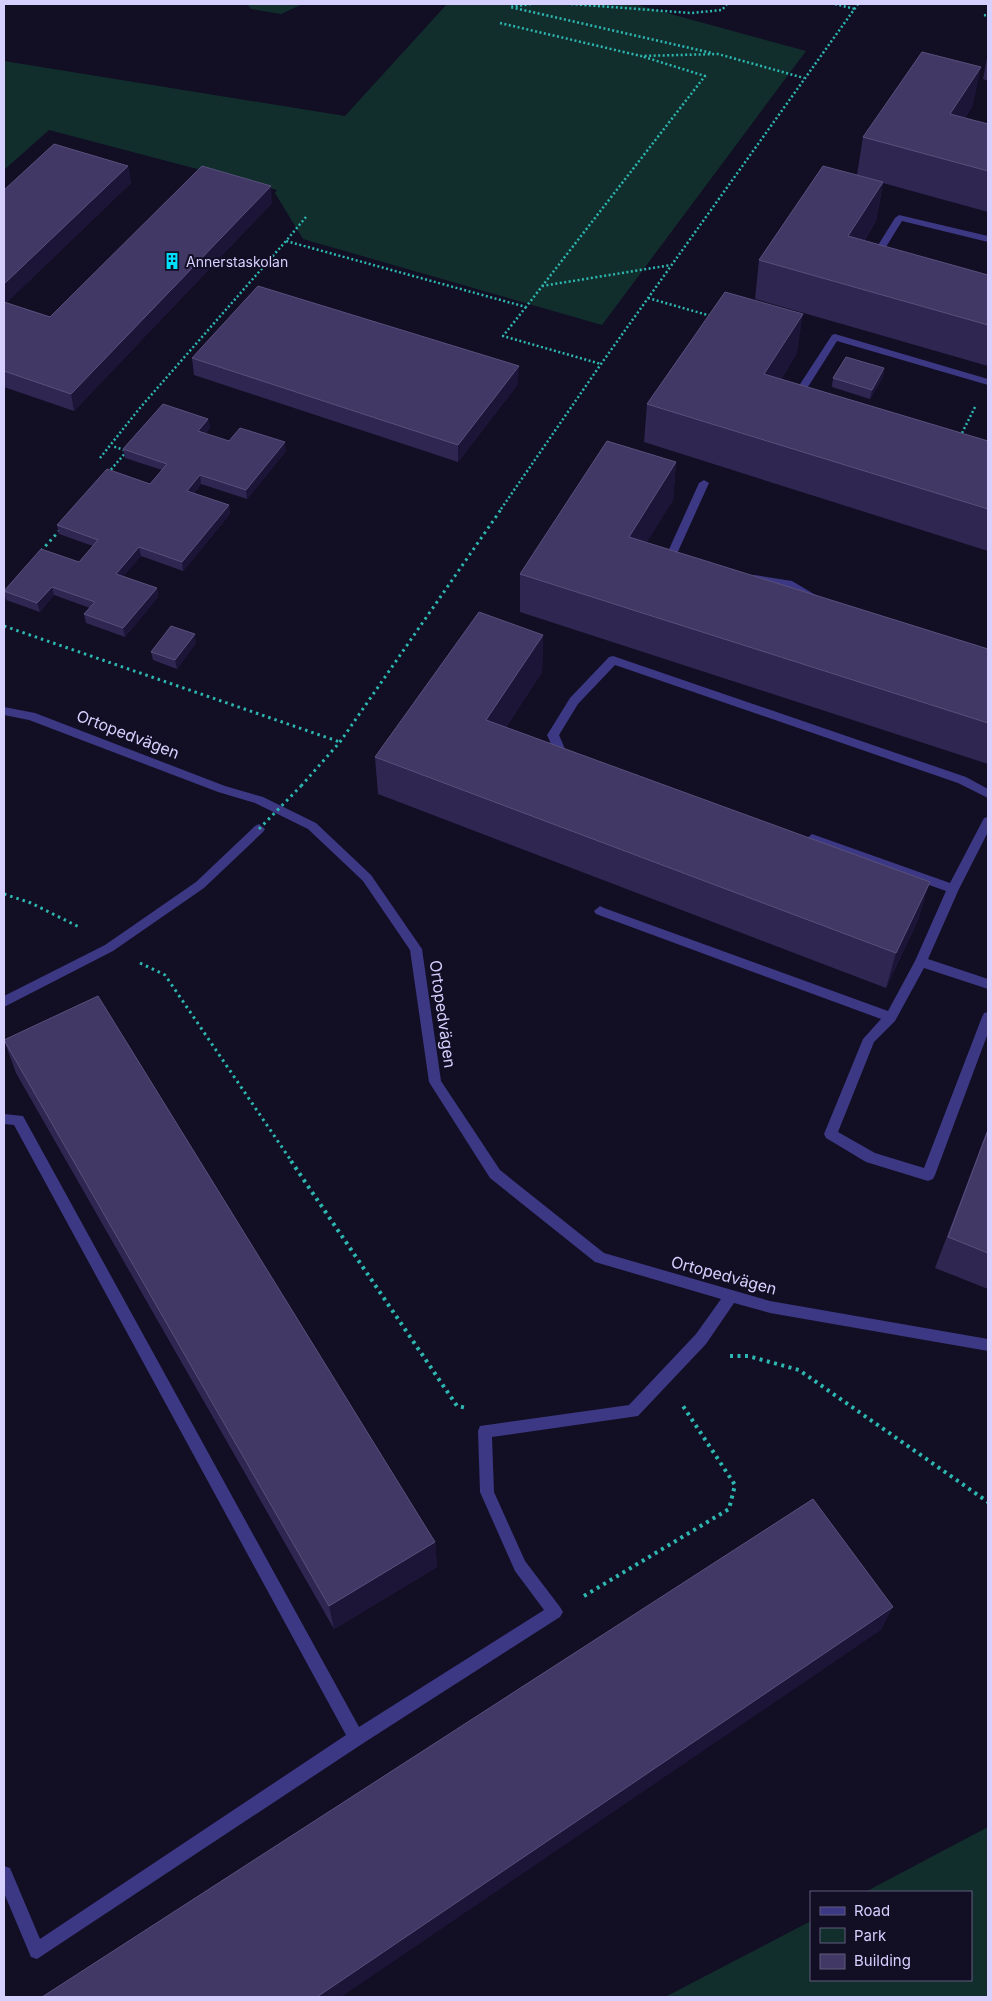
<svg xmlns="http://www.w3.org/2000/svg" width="992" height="2001" font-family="Inter,sans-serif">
  <rect width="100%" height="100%" fill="#120e24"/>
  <path fill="#112e2d" d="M247,4H303L281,14L251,9Z
    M447,4H634L806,51L602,325L303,239L275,193L277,190L49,130L4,170V61L345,116Z
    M988,1827V1997H665L811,1921V1980H971V1892H865Z"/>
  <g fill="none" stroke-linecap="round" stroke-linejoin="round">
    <path stroke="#2db7b0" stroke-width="2.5" stroke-dasharray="2 2.5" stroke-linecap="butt" d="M531,4L510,7L712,53
      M571,4L691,13L722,10L727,4
      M835,4L855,9
      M984,15L988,16
      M500,23L641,56L718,54L804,78
      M306,217L286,241L526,307L705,76L641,56
      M542,286L671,265
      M648,298L711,316
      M526,307L503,336L601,364
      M960,437L975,407
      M100,458L139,409L286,241
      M108,473L127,451L112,446
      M501,509L601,364L858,4"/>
    <path stroke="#2db7b0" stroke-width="3" stroke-dasharray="2.5 4" stroke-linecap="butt" d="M41,551L60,530
      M4,626L340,742
      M301,786L340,742L502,508
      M4,894L31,903L81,928
      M140,963L165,975L292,1162"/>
    <path stroke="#2db7b0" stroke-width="4" stroke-dasharray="3 4.5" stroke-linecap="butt" d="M291,1161L457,1406L467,1408
      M730,1356H748L799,1370L988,1502
      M584,1596L729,1509L735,1485L683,1406"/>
    <path fill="#3c3883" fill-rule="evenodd" d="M899,215L988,236V242L902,221L878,260H872L870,258L895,218Z
      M835,334L988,379V385L837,341L801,398V402H795L791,398L832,335Z
      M704,480L709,483L676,556L681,563L676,567L669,565L666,556L699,483Z
      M755,575L792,581L819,597L814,601L786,587L751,582V576Z
      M613,656L966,777L988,789V798L958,783L615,665L578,704L559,735L565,749L575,753L577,756L575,759L571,760L556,755L547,735L549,732L570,698L609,657Z
      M4,707L35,713L225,786L263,797L316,823L371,875L422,949L441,1081L500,1170L604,1253L770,1301L988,1339V1351L770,1313L734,1303L706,1344L638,1416L492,1437L494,1492L525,1561L560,1607L563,1612L560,1617L362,1744L37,1959L31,1957L4,1893V1866L10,1868L40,1939L346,1735L14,1125L4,1124V1114L23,1116L359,1727L544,1610L515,1571L480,1492L478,1431L480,1426L629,1405L696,1334L721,1299L595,1262L490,1178L429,1082L410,950L363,881L308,829L255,803L218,792L29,720L4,715Z
      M988,817V832L959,889L928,959L988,979V989L924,968L895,1021L874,1042L838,1132L875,1153L924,1168L982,1017L984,1013L988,1012V1033L935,1175L933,1179L928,1181L866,1162L826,1138L824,1134L863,1039L881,1019L596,914L594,911L600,906L604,908L888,1011L915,961L946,891L808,842L806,839L812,834L950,883L984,818Z
      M259,824L265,829L263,832L204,888L113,951L4,1007V996L105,945L196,882L255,826Z"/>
    <path stroke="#2db7b0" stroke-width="3" stroke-dasharray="2.5 4" stroke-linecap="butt" d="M259,829L301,786"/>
  </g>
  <path fill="#302652" d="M988,53V81L983,79Z
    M973,105L965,118L988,124V212L883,183L876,221L864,241L988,275V366L755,299L759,260L857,175L863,137Z
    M128,166L131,183L6,303L50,317L272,203L74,411L4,387V190Z
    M797,353L781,379L988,441V551L644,442L647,404Z
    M192,358L518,384L458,462L194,375Z
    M884,368L883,377L870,399L832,387L833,378Z
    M208,419L210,428L205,434L229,441L286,451L247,499L201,484L194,493L229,505L230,514L183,571L141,556L123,576L157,588L158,597L125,637L86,623L84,614L90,608L54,595L40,612L6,600L4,591L79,562L93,546L59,534L57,525L150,484L162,470L125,458L123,449Z
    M676,462L673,500L646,543L988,649V764L520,612V574Z
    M543,635L542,672L506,727L919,918L886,988L378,794L375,757Z
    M196,643L177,669L153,660L151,652Z
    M4,1040L435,1542L437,1567L334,1629L16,1073Z
    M988,1128V1289L935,1268Z"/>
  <path fill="#1c1538" d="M981,67L973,105L942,152L950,114Z
    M128,166L131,183L4,305V284Z
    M883,182L876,221L842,275L848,236Z
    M271,186L272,203L74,411L71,394Z
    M803,314L797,353L759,413L764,374Z
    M519,366L518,384L458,462V445Z
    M884,368L883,377L870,399L872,390Z
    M208,419L210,428L199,440L198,431Z
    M285,442L286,451L247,499L246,490Z
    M676,462L673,500L626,576L629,537Z
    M200,475L201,484L188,500L187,491Z
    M229,505L230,514L183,571L182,562Z
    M139,547L141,556L118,583L116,574Z
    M52,587L54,595L40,612L37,603Z
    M157,588L158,597L125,637L123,628Z
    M195,634L196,643L177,669L175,660Z
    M543,635L542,672L486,757V720Z
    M930,882L919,918L886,988L896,953Z
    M435,1542L437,1567L334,1629L329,1606Z
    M893,1607L881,1630L341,1997H317Z"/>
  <path fill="#413865" stroke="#59507d" d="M922,52L981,67L950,114L988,124V171L863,137Z
    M54,144L128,166L4,284V190Z
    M202,166L271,186L71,394L4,371V302L50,317Z
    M823,166L883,182L848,236L988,275V325L759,260Z
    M258,286L519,366L458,445L192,358Z
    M725,292L803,314L764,374L988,441V509L647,404Z
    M846,357L884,368L872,390L833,378Z
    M163,404L208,419L198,431L229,441L240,428L285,442L246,490L200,475L187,491L229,505L182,562L139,547L116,574L157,588L123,628L84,614L95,602L52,587L37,603L4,591L41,549L79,562L98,540L57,525L107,469L150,484L167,464L123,449Z
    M607,441L676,462L629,537L988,649V723L520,574Z
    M479,612L543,635L486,720L930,882L896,953L375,757Z
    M171,626L195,634L175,660L151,652Z
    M98,996L435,1542L329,1606L4,1040Z
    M988,1130V1253L948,1237Z
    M813,1499L893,1607L317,1997H42Z"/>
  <defs>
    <g id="building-bare" transform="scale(1.35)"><path d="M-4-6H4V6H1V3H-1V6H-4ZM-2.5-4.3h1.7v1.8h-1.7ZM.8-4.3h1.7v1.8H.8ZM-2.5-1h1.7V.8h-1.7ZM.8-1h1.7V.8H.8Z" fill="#00e0fb" stroke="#120e24" stroke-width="2.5" paint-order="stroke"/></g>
  </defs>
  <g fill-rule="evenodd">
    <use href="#building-bare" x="172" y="261"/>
  </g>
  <g text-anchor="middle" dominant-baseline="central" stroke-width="4" stroke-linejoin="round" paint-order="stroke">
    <g font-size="14" fill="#d6d0ff" stroke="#120e24" text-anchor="start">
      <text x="186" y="261">Annerstaskolan</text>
    </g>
    <g font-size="16" fill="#d6d0ff" stroke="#120e24">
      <text transform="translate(128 734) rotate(21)">Ortopedvägen</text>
      <text transform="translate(443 1014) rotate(82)">Ortopedvägen</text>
      <text transform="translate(724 1275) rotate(15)">Ortopedvägen</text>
    </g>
  </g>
  <rect width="992" height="2001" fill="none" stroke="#d6d0ff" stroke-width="10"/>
  <rect x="810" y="1891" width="162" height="90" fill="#120e24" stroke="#605c7c"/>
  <rect x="820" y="1907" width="25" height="8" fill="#3c3883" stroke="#605c7c"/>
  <text x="854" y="1916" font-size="15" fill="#d6d0ff">Road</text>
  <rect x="820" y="1928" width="25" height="15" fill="#112e2d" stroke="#605c7c"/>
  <text x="854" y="1941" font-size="15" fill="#d6d0ff">Park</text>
  <rect x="820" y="1954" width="25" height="15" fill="#413865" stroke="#605c7c"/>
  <text x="854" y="1966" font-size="15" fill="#d6d0ff">Building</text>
</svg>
